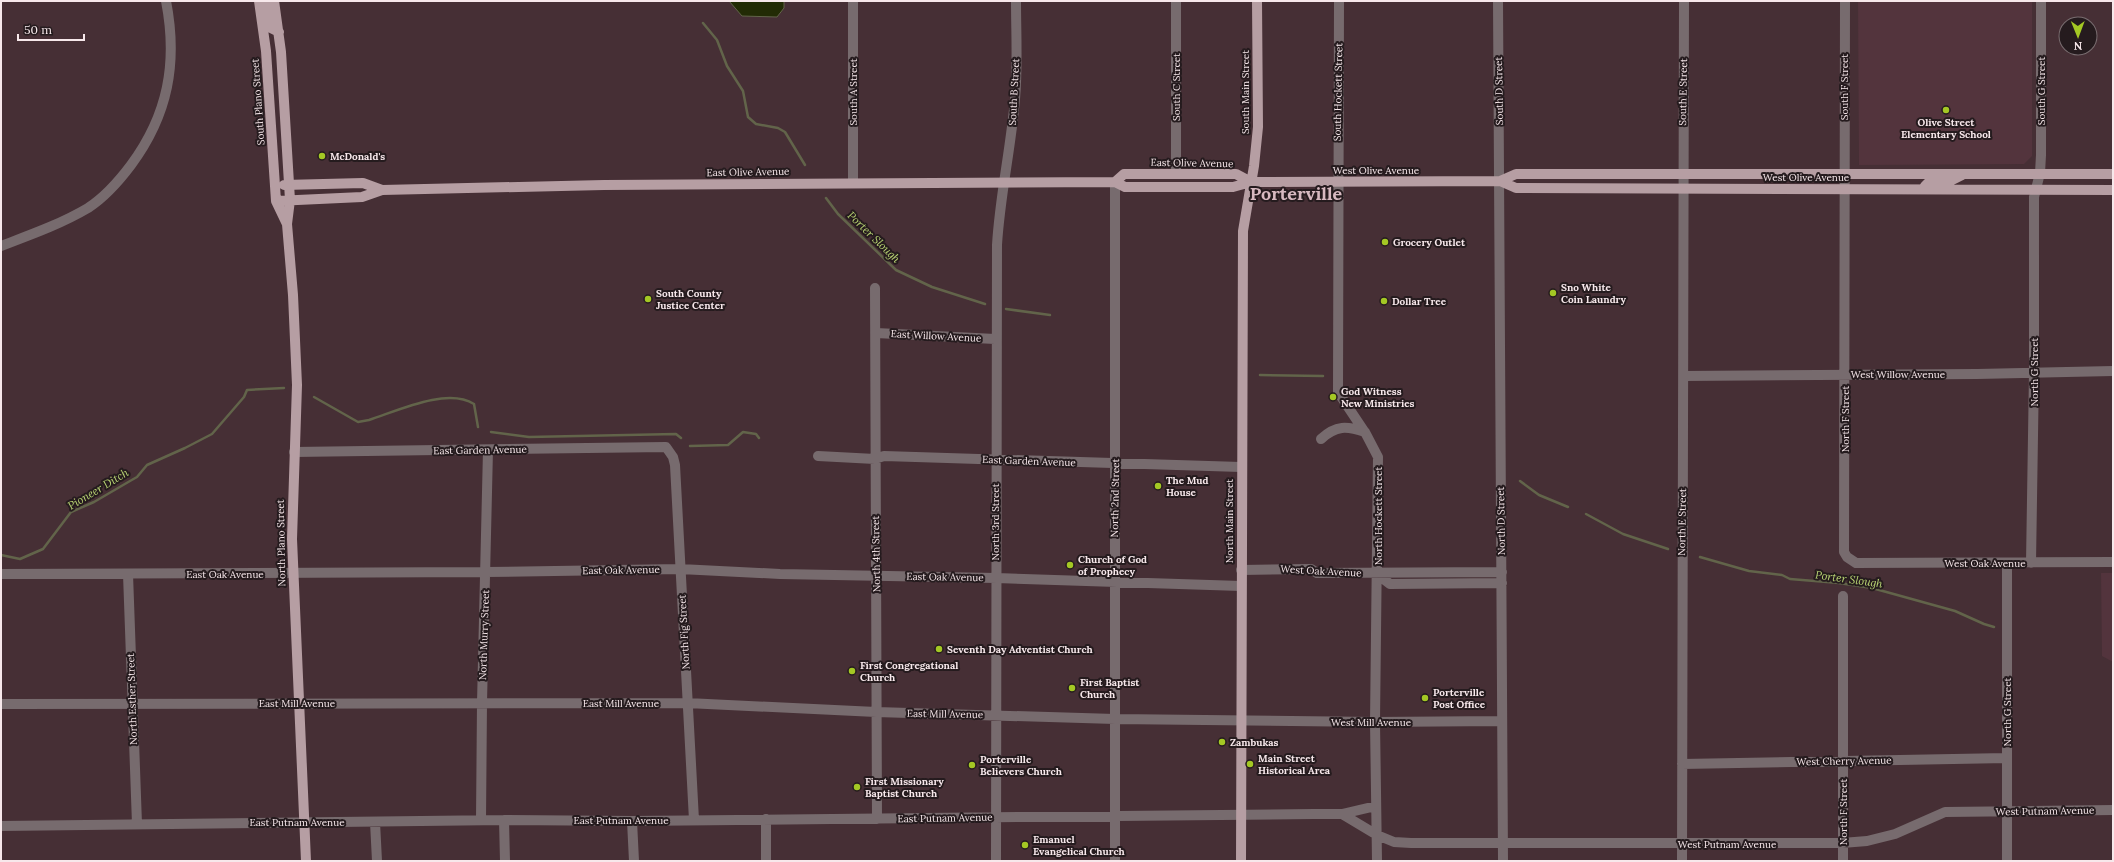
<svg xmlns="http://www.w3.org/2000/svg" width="2114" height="862" font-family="Lora,serif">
  <rect width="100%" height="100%" fill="#462f35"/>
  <path fill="#53343d" d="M1858,1H2032V156L2024,164L1859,165Z
    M2101,573H2113V662L2102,656Z"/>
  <path fill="#222b05" stroke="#62644a" d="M729,1H784V8L777,17L742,16Z"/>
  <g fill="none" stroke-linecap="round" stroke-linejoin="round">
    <path stroke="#62644a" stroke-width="2.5" d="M703,23L717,40L727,66L743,91L748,117L756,124L778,128L785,132L805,165
      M826,198L838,214L896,270L932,287L985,304
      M1006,309L1050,315
      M1260,375L1323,376
      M314,397L358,422L369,420C397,411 447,387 474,404L478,427
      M491,432L529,437L676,434L681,438
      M690,446L728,445L743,432L756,434L759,438
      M1520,481L1539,495L1568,507
      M1586,514L1623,534L1668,549
      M1,555L20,559L43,549L71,512L94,502L130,481L137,477L147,465L185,448L212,434L244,397L247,390L284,388
      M1700,557L1749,571L1782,575L1790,579L1839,583L1872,588L1955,611L1984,624L1994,627"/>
    <path stroke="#776b6e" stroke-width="10" d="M853,1V183
      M1339,1L1338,392L1366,434L1378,457L1375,722L1377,861
      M1498,1L1503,861
      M1845,1L1844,552L1847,557L1856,563L2113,562
      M1176,174V1
      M1115,182V861
      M1,246C30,235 61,224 88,208C105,197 119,181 131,165C168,115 178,63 166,1
      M875,288L877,819
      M876,333L995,339
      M1684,376L1977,374L2113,371
      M1321,439C1336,425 1347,426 1365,432
      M294,452L666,447L673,457L675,465L694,820
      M818,456L875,459L884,456L1241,467
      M2031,563L2034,372V197L2040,173L2041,155V1
      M1241,570L1311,569L1317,573L1502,572
      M1,574L486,572L680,569L780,574L996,578L1241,586
      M128,574L137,824
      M1377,574L1390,584L1502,583
      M1,704L687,703L876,712L1115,719L1375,722L1501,721
      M1682,764L2007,758
      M1342,814L1376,806
      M766,819V861
      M481,820L482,703L488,450
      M504,820L505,861
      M632,821L634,861
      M375,822L377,861
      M1,826L504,820L632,821L1314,814H1342L1377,835L1394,842L1411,843H1842L1867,841L1895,834L1945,812L2113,810
      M996,861L997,245C1000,195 1011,148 1015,99C1018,67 1016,33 1016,1
      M1682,861L1684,1
      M1843,861V596
      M2007,861V563"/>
    <path stroke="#b69ea3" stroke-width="10" d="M259,1L266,51L276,201L287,224
      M266,1L271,28L279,32
      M274,1L281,52L290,200L287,224L293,295L297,385L292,539L306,861
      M1500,181L1516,188L2113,190
      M1115,182L1124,174H1236L1251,182
      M284,185L363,183L382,190
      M1925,189V186L1929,182H1948L1962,175
      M276,201L362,197L382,190L604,185L1115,182L1125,187H1233L1251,182L1500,181L1516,174H2113
      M1241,861L1243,231L1254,166L1258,127L1257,1"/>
  </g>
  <g fill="#a4c824" stroke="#251b1e" stroke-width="1.5">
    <circle cx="1946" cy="110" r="4"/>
    <circle cx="322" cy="156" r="4"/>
    <circle cx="1385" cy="242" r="4"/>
    <circle cx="1553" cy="293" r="4"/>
    <circle cx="648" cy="299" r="4"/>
    <circle cx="1384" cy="301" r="4"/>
    <circle cx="1333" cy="397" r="4"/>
    <circle cx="1158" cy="486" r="4"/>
    <circle cx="1070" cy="565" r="4"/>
    <circle cx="939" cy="649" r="4"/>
    <circle cx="852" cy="671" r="4"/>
    <circle cx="1072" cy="688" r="4"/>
    <circle cx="1425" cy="698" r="4"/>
    <circle cx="1222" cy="742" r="4"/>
    <circle cx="1250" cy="764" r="4"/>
    <circle cx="972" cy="765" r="4"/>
    <circle cx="857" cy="787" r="4"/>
    <circle cx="1025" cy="845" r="4"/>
  </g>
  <g text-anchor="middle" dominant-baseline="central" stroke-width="4" stroke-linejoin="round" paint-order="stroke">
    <g font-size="10" fill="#f7e8eb" stroke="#251b1e">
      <text transform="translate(1176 87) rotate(-90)">South C Street</text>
      <text transform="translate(1844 87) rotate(-90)">South F Street</text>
      <text transform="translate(1499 91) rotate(-91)">South D Street</text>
      <text transform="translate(2041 91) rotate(-90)">South G Street</text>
      <text transform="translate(853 92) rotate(-90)">South A Street</text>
      <text transform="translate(1014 92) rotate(-87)">South B Street</text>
      <text transform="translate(1245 92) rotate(-90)">South Main Street</text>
      <text transform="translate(1338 92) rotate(-89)">South Hockett Street</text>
      <text transform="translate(1683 92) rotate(-89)">South E Street</text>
      <text transform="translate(258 102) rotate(-94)">South Plano Street</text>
      <text transform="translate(1192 163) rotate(1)">East Olive Avenue</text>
      <text x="1376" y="170">West Olive Avenue</text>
      <text transform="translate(748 172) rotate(-1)">East Olive Avenue</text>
      <text x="1806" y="177">West Olive Avenue</text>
      <text transform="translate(936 336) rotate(3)">East Willow Avenue</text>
      <text transform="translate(2034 372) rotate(-90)">North G Street</text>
      <text x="1898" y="374">West Willow Avenue</text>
      <text transform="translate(1845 419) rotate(-90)">North F Street</text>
      <text transform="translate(480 450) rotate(-1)">East Garden Avenue</text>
      <text transform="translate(1029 461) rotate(2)">East Garden Avenue</text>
      <text transform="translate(1115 498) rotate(-89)">North 2nd Street</text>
      <text transform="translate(1378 516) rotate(-90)">North Hockett Street</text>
      <text transform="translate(1229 521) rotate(-90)">North Main Street</text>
      <text transform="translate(1501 521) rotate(-91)">North D Street</text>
      <text transform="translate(995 522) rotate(-90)">North 3rd Street</text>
      <text transform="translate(1682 522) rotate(-89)">North E Street</text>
      <text transform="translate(281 543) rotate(-91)">North Plano Street</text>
      <text transform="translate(876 554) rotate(-91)">North 4th Street</text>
      <text x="1985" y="563">West Oak Avenue</text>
      <text transform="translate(621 570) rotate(-1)">East Oak Avenue</text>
      <text transform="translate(1321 571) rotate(3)">West Oak Avenue</text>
      <text x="225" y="574">East Oak Avenue</text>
      <text transform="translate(945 577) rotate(1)">East Oak Avenue</text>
      <text transform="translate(684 632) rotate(-93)">North Fig Street</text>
      <text transform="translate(484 635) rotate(-88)">North Murry Street</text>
      <text transform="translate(132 699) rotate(-92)">North Esther Street</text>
      <text x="297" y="703">East Mill Avenue</text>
      <text x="621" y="703">East Mill Avenue</text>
      <text transform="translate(2007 712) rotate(-90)">North G Street</text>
      <text transform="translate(945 714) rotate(1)">East Mill Avenue</text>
      <text x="1371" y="722">West Mill Avenue</text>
      <text transform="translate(1844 761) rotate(-1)">West Cherry Avenue</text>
      <text transform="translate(2045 811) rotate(-1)">West Putnam Avenue</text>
      <text transform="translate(1843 812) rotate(-90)">North F Street</text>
      <text transform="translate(945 818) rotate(-1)">East Putnam Avenue</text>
      <text x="621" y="820">East Putnam Avenue</text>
      <text x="297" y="822">East Putnam Avenue</text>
      <text x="1727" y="844">West Putnam Avenue</text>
    </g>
    <g font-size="10" font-weight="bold" fill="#f7e8eb" stroke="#251b1e" text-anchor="start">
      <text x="1946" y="122" text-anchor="middle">Olive Street<tspan x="1946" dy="12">Elementary School</tspan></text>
      <text x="330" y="156">McDonald's</text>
      <text x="1393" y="242">Grocery Outlet</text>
      <text x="1561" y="287">Sno White<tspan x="1561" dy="12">Coin Laundry</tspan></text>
      <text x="656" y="293">South County<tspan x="656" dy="12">Justice Center</tspan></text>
      <text x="1392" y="301">Dollar Tree</text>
      <text x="1341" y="391">God Witness<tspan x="1341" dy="12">New Ministries</tspan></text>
      <text x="1166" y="480">The Mud<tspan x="1166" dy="12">House</tspan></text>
      <text x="1078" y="559">Church of God<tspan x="1078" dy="12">of Prophecy</tspan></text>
      <text x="947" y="649">Seventh Day Adventist Church</text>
      <text x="860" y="665">First Congregational<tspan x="860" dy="12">Church</tspan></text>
      <text x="1080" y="682">First Baptist<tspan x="1080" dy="12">Church</tspan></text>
      <text x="1433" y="692">Porterville<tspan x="1433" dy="12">Post Office</tspan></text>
      <text x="1230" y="742">Zambukas</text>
      <text x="1258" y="758">Main Street<tspan x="1258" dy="12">Historical Area</tspan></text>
      <text x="980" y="759">Porterville<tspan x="980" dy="12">Believers Church</tspan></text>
      <text x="865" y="781">First Missionary<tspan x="865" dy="12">Baptist Church</tspan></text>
      <text x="1033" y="839">Emanuel<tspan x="1033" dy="12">Evangelical Church</tspan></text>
    </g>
    <g font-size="11" font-style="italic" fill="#bad674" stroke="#251b1e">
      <text transform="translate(874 237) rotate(44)">Porter Slough</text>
      <text transform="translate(98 489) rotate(-31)">Pioneer Ditch</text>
      <text transform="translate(1849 579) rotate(8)">Porter Slough</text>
    </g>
    <g font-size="18" font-weight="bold" fill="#d7b9c0" stroke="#251b1e">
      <text x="1296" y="193">Porterville</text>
    </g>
  </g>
  <rect width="2114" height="862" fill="none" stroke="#f7e8eb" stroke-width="4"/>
  <g transform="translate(2078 36) rotate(179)"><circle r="19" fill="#251b1e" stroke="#796d70"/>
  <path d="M0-3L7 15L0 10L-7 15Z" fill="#a4c824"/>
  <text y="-6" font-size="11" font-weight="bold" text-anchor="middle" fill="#f7e8eb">N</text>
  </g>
  <path d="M18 34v6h66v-6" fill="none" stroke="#f7e8eb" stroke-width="2"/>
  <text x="24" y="34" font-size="12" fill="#f7e8eb" stroke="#251b1e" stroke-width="3" paint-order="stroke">50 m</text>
</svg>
